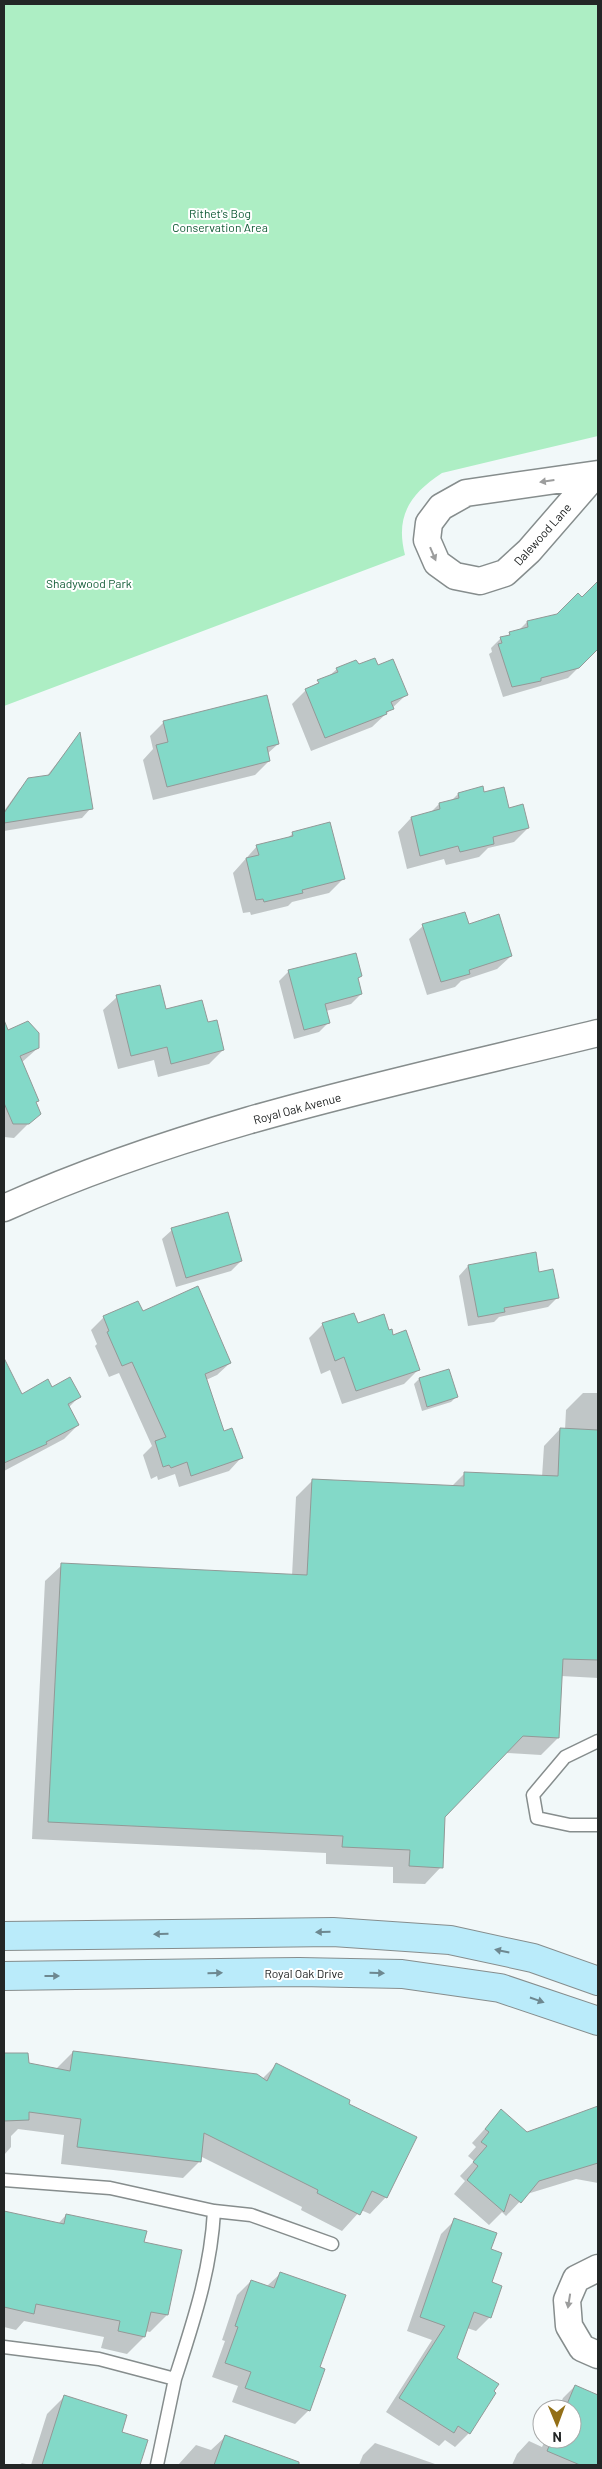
<svg xmlns="http://www.w3.org/2000/svg" width="602" height="2469" font-family="Barlow,sans-serif">
  <rect width="100%" height="100%" fill="#f1f8f9"/>
  <path fill="#adeec4" d="M4,4H598V436L442,473C410,494 395,516 405,555L4,706Z"/>
  <path fill="#0003" d="M589,592L598,602V648L568,678L503,697L489,654L492,652L491,648L501,638L518,631L527,622L558,615Z
    M358,666L377,667L406,695L372,727L311,751L292,704L306,690L329,676L337,669Z
    M164,722L278,744L267,754L269,761L255,775L153,800L143,760L153,749L150,736Z
    M80,734L91,808L82,818L4,831V811L19,790L29,779L46,777Z
    M458,794H483L508,809L528,828L514,842L488,848L479,857L446,865L444,859L407,869L398,832L411,818L430,813L439,804L451,801Z
    M293,833L343,879L329,893L292,902L288,906L251,915L250,912L243,913L233,873L257,846L287,839Z
    M423,926H469L511,956L497,969L461,981L455,987L427,995L409,939Z
    M289,971L361,976L357,979L361,994L351,1004L326,1011L329,1022L319,1032L294,1039L279,981Z
    M117,997L207,1023L223,1050L209,1064L158,1077L154,1060L118,1069L103,1010Z
    M28,1023L38,1048L21,1063L38,1100L35,1103L39,1113L14,1138L4,1137V1034Z
    M172,1230L241,1261L231,1271L176,1287L162,1239Z
    M468,1266L538,1274L557,1298L548,1307L499,1317L494,1322L468,1326L459,1276Z
    M142,1313L230,1363L217,1375L206,1380L223,1432L241,1458L229,1471L179,1487L175,1474L158,1480L157,1476L151,1479L143,1455L152,1446L119,1373L109,1377L95,1346L97,1344L91,1330L104,1317Z
    M323,1324L357,1325L388,1332L418,1370L404,1384L342,1404L330,1370L321,1374L309,1338Z
    M419,1379L456,1397L451,1402L422,1411L414,1384Z
    M19,1390L22,1395L79,1397L69,1407L78,1425L64,1439L4,1471V1397Z
    M583,1393H598V1678L561,1676L558,1738L541,1755L506,1753L444,1817L441,1867L425,1884L393,1883V1867L326,1864V1853L32,1839L45,1581L62,1565L292,1576L296,1497L313,1480L451,1487L465,1473L542,1477L544,1446L560,1429L565,1430L566,1410Z
    M73,2052L262,2079L276,2065L347,2104L386,2197L370,2214L361,2210L342,2231L301,2210L302,2207L200,2156V2161L183,2178L61,2164L64,2135L18,2129L11,2136V2147L4,2155V2055L27,2054V2064L56,2069Z
    M591,2110L598,2111V2183L576,2179L527,2194L506,2216L502,2212L489,2225L454,2194L465,2181L460,2176L474,2161L468,2156L476,2147L472,2143L501,2111L527,2134Z
    M4,2213L58,2224L66,2215L143,2243L167,2315L150,2332L145,2331L144,2337L127,2354L101,2348L104,2337L24,2321L16,2330L4,2327Z
    M455,2220L489,2250L490,2283V2317L476,2331L467,2328L456,2358L469,2433L455,2447L445,2440L439,2446L386,2412L432,2340L407,2331L441,2234Z
    M280,2274L319,2368L309,2410L295,2424L232,2402L238,2386L212,2377L225,2341L222,2340L237,2295L251,2281L267,2286Z
    M575,2386L598,2396V2465H512L517,2454L529,2441L542,2447L546,2439H572V2409H558L563,2398Z
    M64,2397L121,2433L147,2441L139,2465H31L47,2414Z
    M225,2437L288,2460L286,2465H178L196,2445L211,2450Z
    M375,2443L435,2464V2465H359L363,2455Z
    M22,2463L30,2465H19Z"/>
  <path fill="#83d9c8" stroke="#929997" d="M598,581V649L579,668L541,678V681L512,687L498,644L502,643L500,637L510,635L509,632L528,627L527,621L557,614L578,593L582,597Z
    M375,658L378,665L393,659L408,695L391,702L394,709L386,712L387,714L325,738L305,689L319,683L317,680L338,672L336,668L356,660L359,664Z
    M267,695L279,744L267,747L270,761L167,787L156,745L168,742L163,721Z
    M80,732L93,809L4,823V813L28,778L49,775Z
    M483,786L484,792L504,787L509,808L523,804L529,828L493,837L494,844L460,852L458,846L420,856L411,817L440,809L439,803L459,798L458,793Z
    M330,822L345,879L302,890L303,893L264,902L263,899L256,900L246,858L259,855L256,845L293,836L292,832Z
    M465,912L469,924L499,914L512,956L469,970L470,974L441,982L422,924Z
    M356,953L362,976L358,978L362,994L325,1004L330,1023L304,1030L288,970Z
    M160,985L166,1009L202,1000L208,1022L217,1020L224,1050L171,1064L167,1047L131,1056L116,995Z
    M4,1020L8,1030L28,1021L39,1033V1048L20,1056L39,1101L36,1102L41,1114L29,1124H13L4,1103Z
    M228,1212L242,1261L186,1278L171,1228Z
    M536,1252L539,1272L553,1269L559,1298L504,1308L505,1312L478,1317L468,1265Z
    M198,1286L231,1363L205,1374L224,1431L232,1428L243,1458L191,1476L187,1462L171,1468L169,1465L163,1467L155,1441L166,1437L132,1362L122,1366L107,1332L109,1331L103,1316L138,1301L143,1311Z
    M354,1313L358,1323L384,1314L389,1330L392,1329L393,1335L406,1330L420,1370L356,1391L344,1357L335,1361L322,1323Z
    M4,1358L22,1394L48,1379L52,1387L70,1377L81,1397L68,1404L79,1425L46,1442L47,1444L4,1463Z
    M449,1369L458,1397L427,1407L419,1378Z
    M560,1428L598,1430V1660L563,1659L559,1738L523,1736L445,1817L443,1868L409,1866L410,1850L342,1847L343,1836L48,1822L61,1563L307,1575L312,1479L464,1486V1472L558,1476Z
    M73,2051L257,2074L267,2081L276,2063L350,2100L349,2104L417,2137L387,2198L372,2191L360,2215L317,2193L318,2190L204,2133L201,2162L77,2147L81,2119L29,2112V2120L4,2121V2053H28L29,2063L70,2071Z
    M598,2106V2163L539,2181L521,2203L510,2194L504,2212L467,2180L478,2166L473,2162L487,2146L481,2142L489,2132L485,2129L501,2109L527,2132Z
    M4,2211L64,2224L66,2214L147,2231L144,2242L182,2250L168,2315L151,2312L145,2337L118,2331L120,2321L36,2304L34,2314L4,2307Z
    M454,2218L497,2233L491,2249L502,2253L492,2282L502,2286L491,2318L474,2312L457,2358L499,2384L494,2391L496,2393L470,2434L458,2426L454,2433L399,2398L445,2326L420,2317Z
    M280,2272L346,2295L320,2367L325,2369L310,2411L245,2388L251,2372L225,2363L238,2327L235,2326L251,2280L274,2288Z
    M575,2385L598,2395V2465H580L547,2451L552,2439H572V2409H565Z
    M64,2395L127,2415L122,2432L148,2440L140,2465H42Z
    M225,2435L299,2462V2465H214Z"/>
  <g fill="none" stroke-linecap="round" stroke-linejoin="round">
    <g stroke="#868d8d" stroke-width="15">
      <path id="service" d="M598,1741L565,1757L533,1795L537,1818L570,1825H598
        M4,2180L110,2188L214,2211L251,2215L332,2244
        M4,2347L99,2359L175,2379L157,2465
        M175,2379C193,2323 211,2270 214,2211"/>
    </g>
    <g stroke="#868d8d" stroke-width="29">
      <path id="minor" d="M595,475L529,551L505,573L480,581L455,576L437,563L427,540L429,523L441,507L466,493L598,474
        M4,1208C193,1123 398,1082 598,1033
        M598,2268L576,2279L567,2300L569,2326L582,2348L598,2355"/>
    </g>
    <g stroke="#868d8d" stroke-width="30">
      <path id="secondary" d="M4,1936L333,1932L450,1940L533,1958L598,1981
        M4,1976L299,1972L402,1974L500,1988L598,2021"/>
    </g>
    <use href="#service" stroke="#fff" stroke-width="12"/>
    <use href="#minor" stroke="#fff" stroke-width="26"/>
    <use href="#secondary" stroke="#baebfa" stroke-width="28"/>
  </g>
  <defs><path id="oneway-solid" d="M-6-.8H1V-3.2L6.5 0L1 3.2V.8H-6Z" transform="scale(1.25)"/></defs>
  <g fill="#9c9d9d">
    <use href="#oneway-solid" transform="translate(547 481) rotate(172)"/>
    <use href="#oneway-solid" transform="translate(433 554) rotate(67)"/>
    <use href="#oneway-solid" transform="translate(569 2301) rotate(99)"/>
  </g>
  <g fill="#6e8890">
    <use href="#oneway-solid" transform="translate(323 1932) rotate(179)"/>
    <use href="#oneway-solid" transform="translate(161 1934) rotate(179)"/>
    <use href="#oneway-solid" transform="translate(502 1951) rotate(-168)"/>
    <use href="#oneway-solid" transform="translate(215 1973) rotate(-1)"/>
    <use href="#oneway-solid" transform="translate(377 1973) rotate(1)"/>
    <use href="#oneway-solid" transform="translate(52 1976)"/>
    <use href="#oneway-solid" transform="translate(537 2000) rotate(19)"/>
  </g>
  <g text-anchor="middle" dominant-baseline="central" stroke-width="4" stroke-linejoin="round" paint-order="stroke">
    <g font-size="12" fill="#125c37" stroke="#fff">
      <text x="220" y="213">Rithet's Bog<tspan x="220" dy="14">Conservation Area</tspan></text>
      <text x="89" y="583">Shadywood Park</text>
    </g>
    <g font-size="12" fill="#232626" stroke="#fff">
      <text transform="translate(542 534) rotate(-48)">Dalewood Lane</text>
      <text transform="translate(297 1108) rotate(-15)">Royal Oak Avenue</text>
      <text x="304" y="1973">Royal Oak Drive</text>
    </g>
  </g>
  <rect width="602" height="2469" fill="none" stroke="#232626" stroke-width="10"/>
  <g transform="translate(557 2424) rotate(179)"><circle r="24" fill="#ffffff" stroke="#a7a8a8"/>
  <path d="M0-4L9 19L0 12L-9 19Z" fill="#936f17"/>
  <text y="-8" font-size="14" font-weight="bold" text-anchor="middle" fill="#232626">N</text>
  </g>
</svg>
